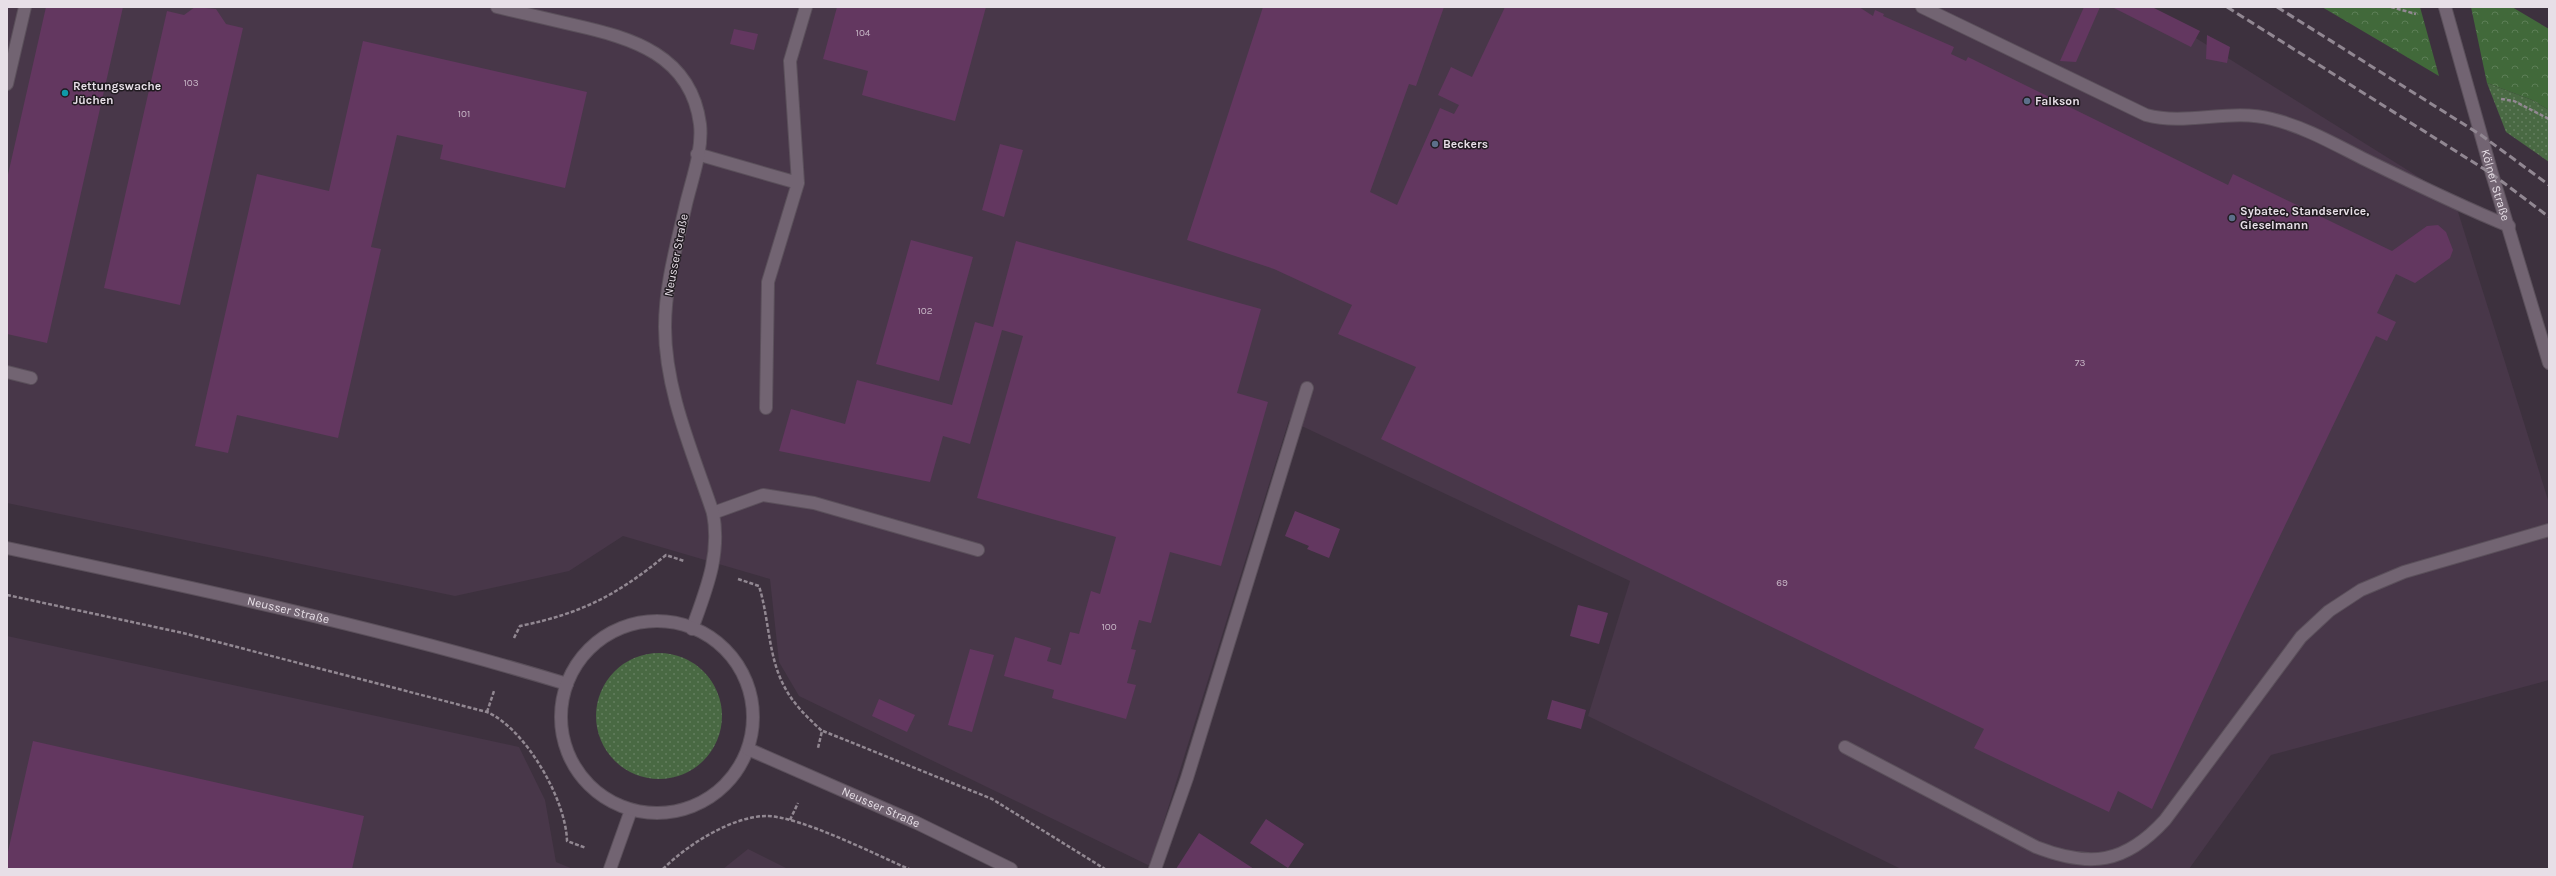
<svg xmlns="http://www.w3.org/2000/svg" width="2556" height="876" font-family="Karla,sans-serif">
  <defs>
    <pattern id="grass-dots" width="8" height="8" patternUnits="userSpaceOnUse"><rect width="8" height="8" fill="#496943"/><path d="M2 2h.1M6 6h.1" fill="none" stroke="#637e5e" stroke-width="1.8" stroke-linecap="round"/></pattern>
    <pattern id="forest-crowns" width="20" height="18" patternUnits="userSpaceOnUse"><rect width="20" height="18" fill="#41693a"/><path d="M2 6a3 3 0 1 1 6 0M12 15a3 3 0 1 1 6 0" fill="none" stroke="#5c7e56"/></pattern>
  </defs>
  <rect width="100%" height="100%" fill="#3d313e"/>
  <path fill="#483749" d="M7,7H2146L2454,199L2549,503V680L2271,755L2189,869H1901L1588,716L1630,581L1289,420L1150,866L799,696L779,662L770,579L623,536L569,571L455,596L7,503Z
    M7,636L519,747L545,800L556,862L573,869H7Z
    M748,849L788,869H723Z"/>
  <path fill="url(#grass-dots)" d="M2487,83L2532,100L2549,110V162L2506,132Z
    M596 716a63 63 0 1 1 126 0a63 63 0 1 1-126 0Z"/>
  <path fill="url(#forest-crowns)" d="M2322,7H2420L2439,76Z
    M2471,7H2512L2549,29V110L2532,100L2487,83Z"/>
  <path fill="#633760" d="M46,7H123L47,343L7,334V179Z
    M195,7L216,9L226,24L243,28L180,305L104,288L167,11L184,15Z
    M837,7H986L955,121L862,95L868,71L823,59Z
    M1263,7H1444L1416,86L1409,84L1370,192L1397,205L1440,108L1454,114L1459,105L1438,95L1451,67L1472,77L1505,7H1859L1873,16L1875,10L1884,14L1883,16L1954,47L1951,54L1966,61L1968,57L2228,185L2233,174L2392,251L2427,226L2438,225L2446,232L2453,250L2450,258L2415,283L2396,274L2377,313L2396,322L2387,341L2376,336L2244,611L2152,809L2118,791L2109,812L1974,748L1984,729L1381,439L1416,367L1338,334L1352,305L1274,269L1187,240Z
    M2084,7H2100L2076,62L2060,61Z
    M2112,7H2152L2200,31L2191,47Z
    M734,29L758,34L754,50L730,44Z
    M2207,35L2230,47L2227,63L2206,59Z
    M363,41L587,92L565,188L440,159L443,145L397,135L371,247L381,249L338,438L237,415L228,453L195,446L257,174L329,191Z
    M1000,144L1023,150L1004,217L982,210Z
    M911,240L973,257L939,381L876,364Z
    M1016,241L1261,309L1237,393L1268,402L1221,566L1170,552L1151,623L1139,620L1131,649L1136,650L1127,683L1136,685L1126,719L1052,698L1054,690L1004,676L1015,637L1051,648L1047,661L1061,665L1070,632L1079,634L1091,591L1100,594L1116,537L977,498L1023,336L1002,330L970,444L943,436L930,482L779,451L791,409L845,424L857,380L952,405L975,322L993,327Z
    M1295,511L1340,529L1329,558L1307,549L1309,546L1285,536Z
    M1578,605L1608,613L1599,644L1570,636Z
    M970,649L994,655L972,732L948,725Z
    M879,699L915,715L907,732L872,716Z
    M1552,700L1586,710L1581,729L1547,719Z
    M33,741L364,816L352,869H7V856Z
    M1266,819L1304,844L1288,868L1250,843Z
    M1199,833L1225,850L1254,869H1176Z"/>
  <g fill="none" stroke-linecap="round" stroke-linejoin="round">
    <g stroke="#5b505b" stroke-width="14">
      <path id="service" d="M1922,7L2146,115C2187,126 2230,108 2272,119C2305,127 2336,145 2366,160C2413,183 2460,206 2509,226
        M7,84L25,7
        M697,154L798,183L790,61L806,7
        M7,372L31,378
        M766,408L768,282L798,183
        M713,513L763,495L814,503L978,550
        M1845,747L2036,847C2090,868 2125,864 2165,820L2301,637L2329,611L2361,590L2404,572L2549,530
        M1155,869L1187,778L1307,388"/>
    </g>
    <g stroke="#5b505b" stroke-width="14">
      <g id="minor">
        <path d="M497,7C523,13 548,19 574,25C632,38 691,55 700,124C703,150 692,179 686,204C677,244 665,285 665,327C665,391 693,453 713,513C721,555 706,590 692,629"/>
        <path id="s1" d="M2445,7L2492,174L2549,363"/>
        <path d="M610,869L631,810"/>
      </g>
    </g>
    <g stroke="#5b505b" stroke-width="14">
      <g id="secondary">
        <path id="s2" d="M7,548C195,588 383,628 567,684"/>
        <circle cx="657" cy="717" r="96"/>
        <path id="s3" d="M748,749L917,823L1011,869"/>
      </g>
    </g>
    <path stroke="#928892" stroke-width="2.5" stroke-dasharray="4 2" stroke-linecap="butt" d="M2391,7L2416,14
      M2501,99L2514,101L2549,119
      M738,579L759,586C769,618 768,654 783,684C792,703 807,717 822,731L818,748
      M7,595L183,633L487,712C526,729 566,800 567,841L586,848
      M514,638L520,626C583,613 617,595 666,555L684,561
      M487,712L494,691
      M823,731L992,799L1105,869
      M790,820L798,803
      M663,869C687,845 732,816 767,816C802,817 874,854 909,869"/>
    <use href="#service" stroke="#726472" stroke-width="12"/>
    <use href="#minor" stroke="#726472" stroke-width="12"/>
    <use href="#secondary" stroke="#726472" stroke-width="12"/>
    <path stroke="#918792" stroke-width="3" stroke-dasharray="8 4" stroke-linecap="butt" d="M2227,7L2492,174L2549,217
      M2277,7L2481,135L2549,185"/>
  </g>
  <circle fill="#0f9aa8" stroke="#211b21" stroke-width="1.5" cx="65" cy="93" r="4"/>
  <g fill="#5c6f8a" stroke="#211b21" stroke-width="1.5">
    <circle cx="2027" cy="101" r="4"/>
    <circle cx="1435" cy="144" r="4"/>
    <circle cx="2232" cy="218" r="4"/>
  </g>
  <g text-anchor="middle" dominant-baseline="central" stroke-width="3" stroke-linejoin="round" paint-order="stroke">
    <g font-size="10" fill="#c6b5c5">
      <text x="863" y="33">104</text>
      <text x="191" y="83">103</text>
      <text x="464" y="114">101</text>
      <text x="925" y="311">102</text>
      <text x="2080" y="363">73</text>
      <text x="1782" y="583">69</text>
      <text x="1109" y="627">100</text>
    </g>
    <g font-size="12" font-weight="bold" fill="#e7dfe7" stroke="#211b21" text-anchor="start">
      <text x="73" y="86">Rettungswache<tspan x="73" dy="14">Jüchen</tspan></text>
      <text x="2035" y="101">Falkson</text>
      <text x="1443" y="144">Beckers</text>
      <text x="2240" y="211">Sybatec, Standservice,<tspan x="2240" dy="14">Gieselmann</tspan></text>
    </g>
    <g font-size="12" fill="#e7dfe7" stroke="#211b21">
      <text stroke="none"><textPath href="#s1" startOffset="185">Kölner Straße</textPath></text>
      <text transform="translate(676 255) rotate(-79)">Neusser Straße</text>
      <text stroke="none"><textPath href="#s2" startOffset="288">Neusser Straße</textPath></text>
      <text stroke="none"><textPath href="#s3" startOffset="145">Neusser Straße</textPath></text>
    </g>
  </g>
  <rect width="2556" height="876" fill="none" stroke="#e7dfe7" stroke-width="16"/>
</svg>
